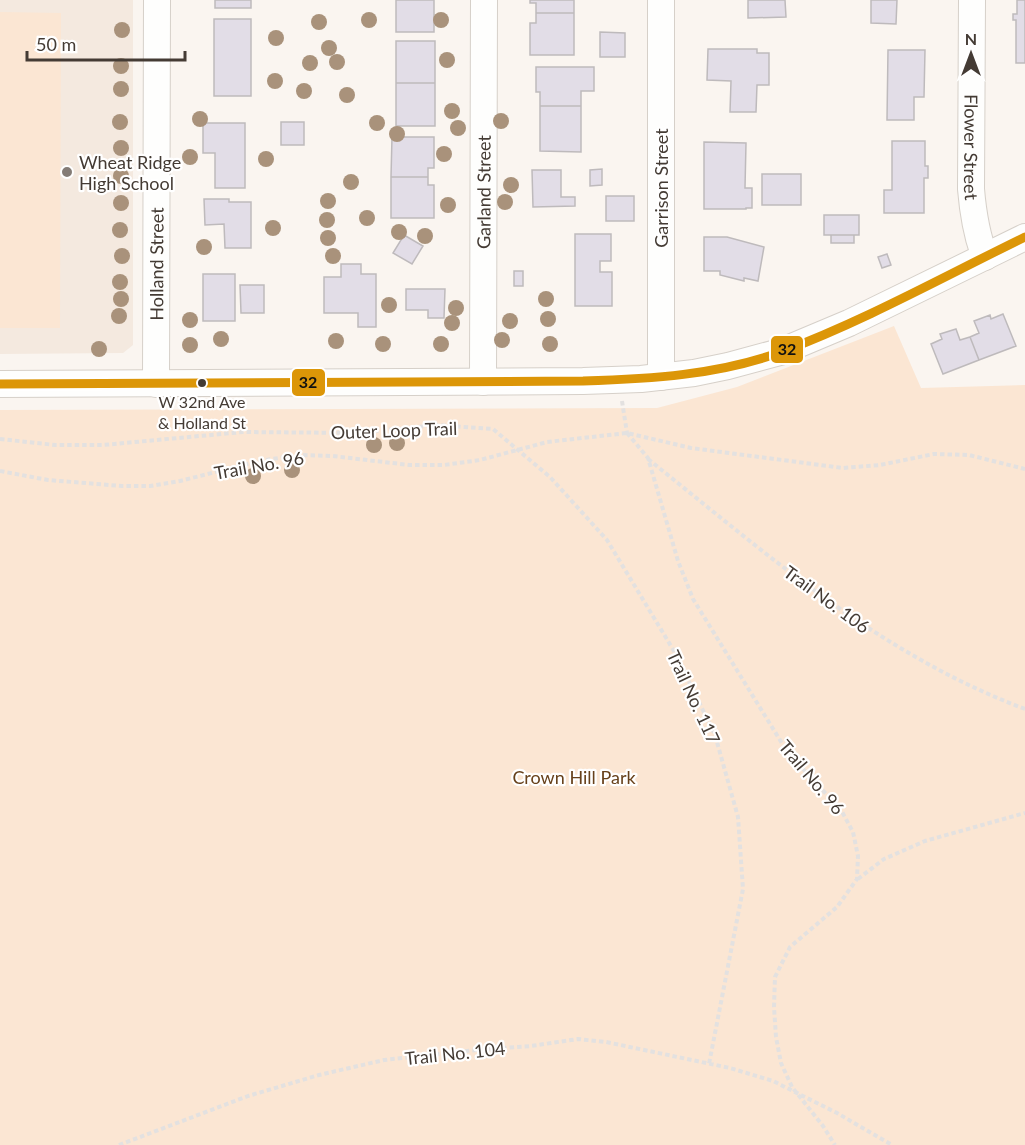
<svg xmlns="http://www.w3.org/2000/svg" width="1025" height="1145" font-family="Lato,sans-serif">
  <rect width="100%" height="100%" fill="#faf5f0"/>
  <path fill="#f4e9df" d="M0,0H133V345L123,353L0,354Z"/>
  <path fill="#fbe6d3" d="M0,12L61,13L60,328H0Z
    M894,326L921,388L1025,385V1145H0V410L657,408L737,387Z"/>
  <path fill="#e2dde7" stroke="#bebabc" stroke-width="1.5" d="M215,0H251V8H215Z
    M396,0H434V32H396Z
    M530,0H574V13H536V3H530Z
    M748,0H785L786,17L748,18Z
    M871,0H897L896,24L871,23Z
    M1017,0H1025V63H1016V20H1013V14H1017Z
    M536,13H574V55H530V23H536Z
    M214,19H251V96H214Z
    M600,32L625,33V57H600Z
    M396,41H435V83H396Z
    M708,49H757V53H769V85H757L756,112H730L731,81L707,80Z
    M888,50H925L924,97H914V120H887Z
    M536,67H594V91H581V106H540V92H536Z
    M396,83H435V126H396Z
    M540,106H581V152L540,151Z
    M281,122H304V145H281Z
    M203,123H245V188H215V153H203Z
    M392,137H434V168H428V177H391Z
    M892,141H925V166H928V178H924V213H884V190H892Z
    M704,142L746,143L745,188H752V208H746V209H704Z
    M602,169V185L590,186V170Z
    M532,170H561V197H575V206L533,207Z
    M762,174H801V205H762Z
    M391,177H428V185H434V218H391Z
    M606,196H634V221H606Z
    M204,199H229V202H251V248H225L224,224L205,225Z
    M824,215H859V235H824Z
    M575,234H611V261H600V272H612V306H575Z
    M404,235L423,246L412,264L393,253Z
    M831,235H854V243H831Z
    M704,237H727L764,247L758,281L744,278V281L720,275V271H704Z
    M887,254L891,265L882,268L878,257Z
    M341,264H361V274H376V327H358V313H324V277H341Z
    M514,271H523V286H514Z
    M203,274H235V321H203Z
    M240,285H264V313H241Z
    M406,289H445L444,318H428V310H406Z
    M1003,314L1016,346L979,360L970,337L979,333L974,321L990,315L991,319Z
    M956,329L960,340L970,337L979,360L943,374L931,344L942,339L940,334Z"/>
  <g fill="none" stroke-linecap="round" stroke-linejoin="round">
    <g stroke="#d6d0c9" stroke-width="28">
      <g id="minor">
        <path id="s1" d="M972,0L971,189C973,213 976,234 985,257"/>
        <path d="M661,377V0"/>
        <path id="s2" d="M483,382L484,0"/>
        <path d="M0,384L583,381L641,379L694,373L728,366L780,352L849,323L1025,237"/>
        <path id="s3" d="M156,384L157,0"/>
      </g>
    </g>
    <path stroke="#e3e1e0" stroke-width="4" stroke-dasharray="4.5 3" stroke-linecap="butt" d="M622,401L627,433
      M627,433L648,458L678,561L693,599L788,753L841,810L853,832L858,856L857,879L837,907L790,947L775,977L774,1007L776,1037L781,1063L792,1087L823,1126L835,1145
      M0,439L55,445H103L243,432L357,433L437,425L493,429L550,477L607,540L674,651L715,735L738,817L743,889L709,1064
      M648,459C768,555 879,654 1025,709
      M0,471L48,480L122,486H150L180,481L259,461L299,455L333,456L409,465H444L480,460L547,442L627,433L691,448L843,468L880,465L934,454L969,455L1025,469
      M858,879L884,859L925,841L1025,813
      M119,1145L248,1096L319,1075L384,1060L476,1050L531,1046L578,1039L606,1042L730,1068L773,1081L837,1113L892,1145"/>
    <use href="#minor" stroke="#fefefd" stroke-width="26"/>
    <g stroke="#fff" stroke-width="14">
      <path id="bus-1" d="M0,384L583,381C650,379 718,375 781,352C864,321 945,276 1025,237"/>
    </g>
    <use href="#bus-1" stroke="#dc9608" stroke-width="9"/>
  </g>
  <g fill="#a9927b">
    <circle cx="369" cy="20" r="8"/>
    <circle cx="441" cy="20" r="8"/>
    <circle cx="319" cy="22" r="8"/>
    <circle cx="122" cy="30" r="8"/>
    <circle cx="276" cy="38" r="8"/>
    <circle cx="329" cy="48" r="8"/>
    <circle cx="447" cy="60" r="8"/>
    <circle cx="337" cy="62" r="8"/>
    <circle cx="310" cy="63" r="8"/>
    <circle cx="121" cy="66" r="8"/>
    <circle cx="275" cy="81" r="8"/>
    <circle cx="121" cy="89" r="8"/>
    <circle cx="304" cy="91" r="8"/>
    <circle cx="347" cy="95" r="8"/>
    <circle cx="452" cy="111" r="8"/>
    <circle cx="200" cy="119" r="8"/>
    <circle cx="501" cy="121" r="8"/>
    <circle cx="120" cy="122" r="8"/>
    <circle cx="377" cy="123" r="8"/>
    <circle cx="458" cy="128" r="8"/>
    <circle cx="397" cy="134" r="8"/>
    <circle cx="121" cy="148" r="8"/>
    <circle cx="444" cy="154" r="8"/>
    <circle cx="190" cy="157" r="8"/>
    <circle cx="266" cy="159" r="8"/>
    <circle cx="121" cy="176" r="8"/>
    <circle cx="351" cy="182" r="8"/>
    <circle cx="511" cy="185" r="8"/>
    <circle cx="328" cy="201" r="8"/>
    <circle cx="505" cy="202" r="8"/>
    <circle cx="121" cy="203" r="8"/>
    <circle cx="448" cy="205" r="8"/>
    <circle cx="367" cy="218" r="8"/>
    <circle cx="327" cy="220" r="8"/>
    <circle cx="273" cy="228" r="8"/>
    <circle cx="120" cy="230" r="8"/>
    <circle cx="399" cy="232" r="8"/>
    <circle cx="425" cy="236" r="8"/>
    <circle cx="328" cy="238" r="8"/>
    <circle cx="204" cy="247" r="8"/>
    <circle cx="122" cy="256" r="8"/>
    <circle cx="333" cy="256" r="8"/>
    <circle cx="120" cy="282" r="8"/>
    <circle cx="121" cy="299" r="8"/>
    <circle cx="546" cy="299" r="8"/>
    <circle cx="389" cy="305" r="8"/>
    <circle cx="456" cy="308" r="8"/>
    <circle cx="119" cy="316" r="8"/>
    <circle cx="548" cy="319" r="8"/>
    <circle cx="190" cy="320" r="8"/>
    <circle cx="510" cy="321" r="8"/>
    <circle cx="452" cy="323" r="8"/>
    <circle cx="221" cy="339" r="8"/>
    <circle cx="502" cy="340" r="8"/>
    <circle cx="336" cy="341" r="8"/>
    <circle cx="383" cy="344" r="8"/>
    <circle cx="441" cy="344" r="8"/>
    <circle cx="550" cy="344" r="8"/>
    <circle cx="190" cy="345" r="8"/>
    <circle cx="99" cy="349" r="8"/>
    <circle cx="397" cy="443" r="8"/>
    <circle cx="374" cy="445" r="8"/>
    <circle cx="292" cy="470" r="8"/>
    <circle cx="253" cy="476" r="8"/>
  </g>
  <circle fill="#847c76" stroke="#fff" stroke-width="2" cx="67" cy="172" r="6"/>
  <circle fill="#443b34" stroke="#fff" stroke-width="2" cx="202" cy="383" r="5"/>
  <g text-anchor="middle" dominant-baseline="central" stroke-width="4.5" stroke-linejoin="round" paint-order="stroke">
    <g font-size="16" fill="#443b34" stroke="#fff">
      <text x="202" y="401">W 32nd Ave<tspan x="202" dy="21">&amp; Holland St</tspan></text>
    </g>
    <g font-size="18" fill="#443b34" stroke="#fff">
      <text stroke="none"><textPath href="#s1" startOffset="147">Flower Street</textPath></text>
      <text transform="translate(661 188) rotate(-90)">Garrison Street</text>
      <text stroke="none"><textPath href="#s2" startOffset="190">Garland Street</textPath></text>
      <text stroke="none"><textPath href="#s3" startOffset="120">Holland Street</textPath></text>
      <text transform="translate(394 430) rotate(-2)">Outer Loop Trail</text>
      <text transform="translate(259 465) rotate(-10)">Trail No. 96</text>
      <text transform="translate(827 599) rotate(36)">Trail No. 106</text>
      <text transform="translate(694 697) rotate(65)">Trail No. 117</text>
      <text transform="translate(812 777) rotate(50)">Trail No. 96</text>
      <text transform="translate(455 1053) rotate(-6)">Trail No. 104</text>
    </g>
    <g font-size="18" fill="#443b34" stroke="#fff" text-anchor="start">
      <text x="79" y="162">Wheat Ridge<tspan x="79" dy="21">High School</tspan></text>
    </g>
    <g font-size="18" fill="#67411b" stroke="#fff">
      <text x="574" y="777">Crown Hill Park</text>
    </g>
  </g>
  <g stroke="#fff" stroke-width="2">
    <rect x="770" y="335" width="34" height="29" rx="6" fill="#dc9608"/>
    <rect x="291" y="368" width="35" height="29" rx="6" fill="#dc9608"/>
  </g>
  <g font-size="16" text-anchor="middle" font-weight="bold" fill="#111">
    <text x="787" y="355">32</text>
    <text x="308" y="388">32</text>
  </g>
  <g transform="translate(971 54)" stroke="#ffffff" stroke-width="4.5" paint-order="stroke">
  <path d="M0-4.5L10 22L0 15L-10 22Z" fill="#443b34"/>
  <text y="-9" font-size="16" font-weight="bold" text-anchor="middle" fill="#443b34">N</text>
  </g>
  <path d="M27 51v9h158v-9" fill="none" stroke="#443b34" stroke-width="3"/>
  <text x="36" y="51" font-size="18" fill="#443b34" stroke="#ffffff" stroke-width="4.5" paint-order="stroke">50 m</text>
</svg>
